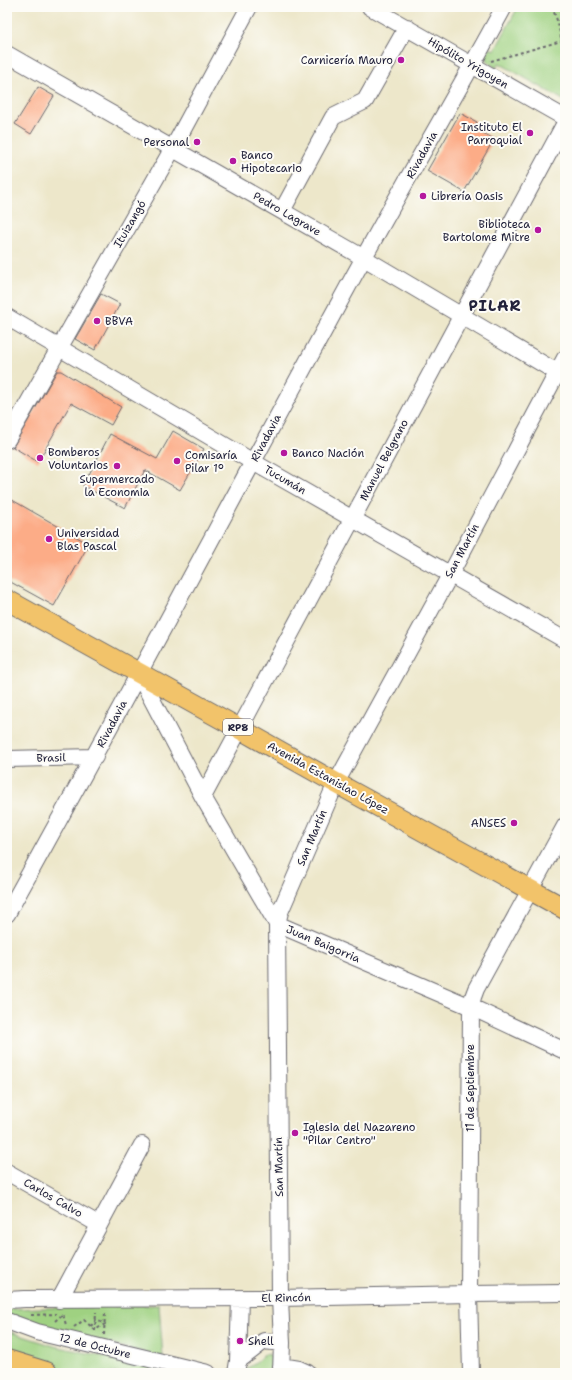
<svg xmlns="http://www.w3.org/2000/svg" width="572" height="1380" font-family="'Shantell Sans',sans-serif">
  <rect width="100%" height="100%" fill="#fdfcf7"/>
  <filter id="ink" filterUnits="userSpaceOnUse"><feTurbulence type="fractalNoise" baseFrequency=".025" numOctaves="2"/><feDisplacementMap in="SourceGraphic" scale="8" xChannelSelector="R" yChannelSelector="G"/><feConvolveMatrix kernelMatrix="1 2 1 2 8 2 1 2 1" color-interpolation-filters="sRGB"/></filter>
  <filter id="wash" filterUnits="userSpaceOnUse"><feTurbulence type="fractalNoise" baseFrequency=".012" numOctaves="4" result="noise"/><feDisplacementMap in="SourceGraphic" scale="16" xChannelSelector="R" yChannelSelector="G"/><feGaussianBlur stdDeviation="0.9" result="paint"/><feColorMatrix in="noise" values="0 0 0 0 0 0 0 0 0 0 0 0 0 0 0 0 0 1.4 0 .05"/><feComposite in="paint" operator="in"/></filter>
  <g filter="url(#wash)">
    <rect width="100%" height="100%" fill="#ede7ca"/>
    <path fill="#9fd181" stroke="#607a5e" d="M518,7H565V101L499,63L496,68L488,62L486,55L489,48L495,50Z
      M159,1305L163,1357L7,1318V1309Z
      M7,1331L54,1346L183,1373H67L7,1352Z
      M266,1354L270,1355C274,1361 271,1367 267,1373H248L247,1371V1368L256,1363L263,1355Z"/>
    <g id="blocks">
      <path fill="#fcac87" d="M38,87L54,96L31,134L15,124Z
        M460,113L477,122L474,128L494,139L464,192L427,171Z
        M101,294L120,304L95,350L75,339Z
        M57,371H61L121,407L111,425L71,403L38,462L13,447Z
        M173,431L204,449L180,490L145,470L125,508L83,486L110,434L157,459Z
        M7,497L89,544L54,606L7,580Z"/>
    </g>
  </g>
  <g filter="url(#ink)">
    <use href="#blocks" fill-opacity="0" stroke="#69676d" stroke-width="1"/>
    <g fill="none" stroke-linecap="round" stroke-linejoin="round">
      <g stroke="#69676d" stroke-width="18">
        <path id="minor" d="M370,7L565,118
          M7,54L364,258L565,377
          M282,211L333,117L365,101L407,27
          M7,317L253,462L565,640
          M7,440L173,148L249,7
          M138,673L203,797L277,924L471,1007L565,1051
          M7,759L95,757
          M203,797L565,123
          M7,914C128,697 243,478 362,261C408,176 458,92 504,7
          M7,1172L98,1224
          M7,1300L25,1299L280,1298L469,1294L565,1293
          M59,1300L142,1145
          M7,1321L37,1332L208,1373
          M238,1361L240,1299
          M281,1366L299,1369L308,1373
          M236,1373L238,1361L264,1341L282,1343
          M281,1373L282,1343L280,1298L277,924L280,912L336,783L450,575L565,358
          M471,1373L469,1294L471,1007L473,997L476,989L565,826"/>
      </g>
      <g stroke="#69676d" stroke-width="22">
        <path id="major" d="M7,600L240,729L336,783L565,909"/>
      </g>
      <g stroke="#69676d" stroke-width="24">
        <path id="highway" d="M7,1361L46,1373"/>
      </g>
      <path stroke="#69676d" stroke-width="2" stroke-dasharray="3 3" stroke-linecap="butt" d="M551,7C560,21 559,36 565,51
        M491,61L565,40
        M31,1315L56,1314
        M55,1321L63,1314L66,1325
        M74,1327L84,1320L95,1330L105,1324L96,1320L91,1326
        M95,1331L96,1312
        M104,1335L105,1312"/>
      <use href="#minor" stroke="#fff" stroke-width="16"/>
      <use href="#major" stroke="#f2c36a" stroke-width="20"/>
      <use href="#highway" stroke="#f2c36a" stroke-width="22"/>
    </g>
  </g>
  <g fill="#b5179e" stroke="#fdfcf7" stroke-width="1.5">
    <circle cx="401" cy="60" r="4"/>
    <circle cx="530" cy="133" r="4"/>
    <circle cx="197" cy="142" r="4"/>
    <circle cx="233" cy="161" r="4"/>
    <circle cx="423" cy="196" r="4"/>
    <circle cx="538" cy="230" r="4"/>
    <circle cx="97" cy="321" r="4"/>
    <circle cx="284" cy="453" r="4"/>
    <circle cx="40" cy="458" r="4"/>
    <circle cx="177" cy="461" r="4"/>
    <circle cx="117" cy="466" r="4"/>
    <circle cx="49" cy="539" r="4"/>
    <circle cx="514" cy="823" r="4"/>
    <circle cx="295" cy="1133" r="4"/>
    <circle cx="240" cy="1341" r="4"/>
  </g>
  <g text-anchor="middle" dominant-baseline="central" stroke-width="4" stroke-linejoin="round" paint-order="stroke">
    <rect fill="#fdfcf7" stroke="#646373" stroke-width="1" x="223" y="719" width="30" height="16" rx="3"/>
    <g font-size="10" font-weight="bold" fill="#22223b">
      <text x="238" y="727">RP8</text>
    </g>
    <g font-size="11" fill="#22223b" stroke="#fdfcf7" text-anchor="start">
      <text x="393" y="60" text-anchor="end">Carnicería Mauro</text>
      <text x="522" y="127" text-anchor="end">Instituto El<tspan x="522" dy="13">Parroquial</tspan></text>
      <text x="189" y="142" text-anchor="end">Personal</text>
      <text x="241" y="155">Banco<tspan x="241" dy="13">Hipotecario</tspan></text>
      <text x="431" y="196">Librería Oasis</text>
      <text x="530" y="224" text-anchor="end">Biblioteca<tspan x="530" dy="13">Bartolome Mitre</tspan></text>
      <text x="105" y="321">BBVA</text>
      <text x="48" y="452">Bomberos<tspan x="48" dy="13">Voluntarios</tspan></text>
      <text x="292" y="453">Banco Nación</text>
      <text x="185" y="455">Comisaría<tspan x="185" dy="13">Pilar 1°</tspan></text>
      <text x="117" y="479" text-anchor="middle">Supermercado<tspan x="117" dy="13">la Economia</tspan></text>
      <text x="57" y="533">Universidad<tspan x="57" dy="13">Blas Pascal</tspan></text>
      <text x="506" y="823" text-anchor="end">ANSES</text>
      <text x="303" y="1127">Iglesia del Nazareno<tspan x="303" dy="13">"Pilar Centro"</tspan></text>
      <text x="248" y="1341">Shell</text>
    </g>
    <g font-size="11" fill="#22223b" stroke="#fdfcf7">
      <text transform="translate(468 63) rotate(30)">Hipólito Yrigoyen</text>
      <text transform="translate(422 155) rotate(-61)">Rivadavia</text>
      <text transform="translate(287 214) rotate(30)">Pedro Lagrave</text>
      <text transform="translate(130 224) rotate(-60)">Ituizangó</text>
      <text transform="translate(266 438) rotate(-62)">Rivadavia</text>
      <text transform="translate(384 460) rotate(-62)">Manuel Belgrano</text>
      <text transform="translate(285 480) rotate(30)">Tucumán</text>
      <text transform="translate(462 551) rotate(-62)">San Martín</text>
      <text transform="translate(112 724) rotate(-62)">Rivadavia</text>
      <text transform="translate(51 758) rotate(-1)">Brasil</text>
      <text transform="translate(328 778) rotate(29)">Avenida Estanislao López</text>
      <text transform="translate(312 838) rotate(-67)">San Martín</text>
      <text transform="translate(323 944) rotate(23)">Juan Baigorria</text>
      <text transform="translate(470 1088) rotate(-90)">11 de Septiembre</text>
      <text transform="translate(279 1167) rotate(-91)">San Martín</text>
      <text transform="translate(53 1198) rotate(30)">Carlos Calvo</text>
      <text transform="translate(286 1298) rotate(-1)">El Rincón</text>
      <text transform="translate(95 1346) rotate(14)">12 de Octubre</text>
    </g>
    <g font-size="15" font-weight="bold" letter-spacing="1" fill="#22223b" stroke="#fdfcf7">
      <text x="495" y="306">PILAR</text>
    </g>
  </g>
  <rect width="572" height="1380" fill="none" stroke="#fdfcf7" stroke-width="24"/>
</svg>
